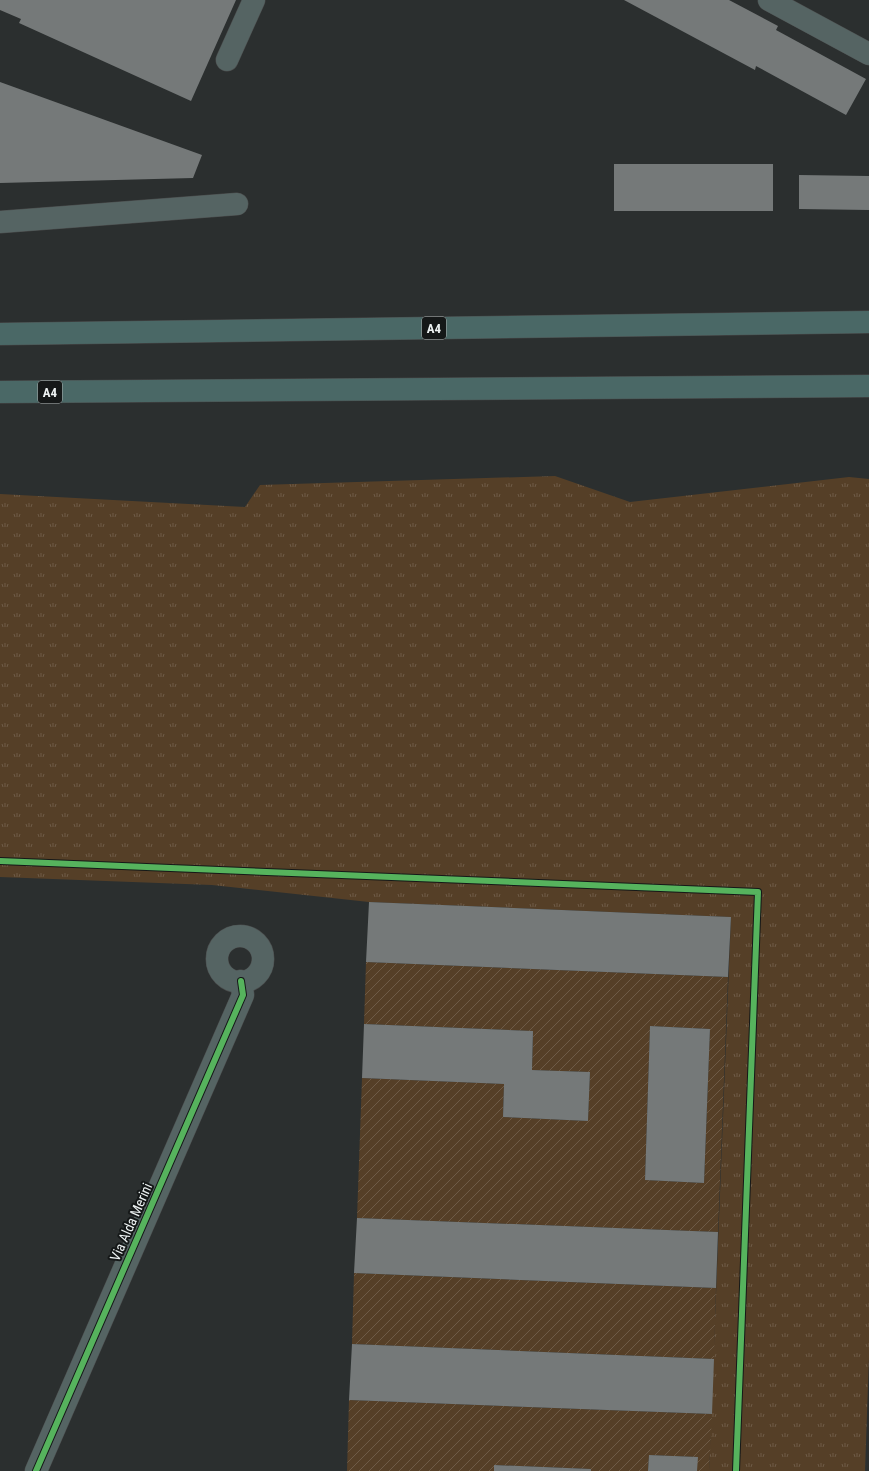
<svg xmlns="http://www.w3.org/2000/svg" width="869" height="1471" font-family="'Roboto Condensed',sans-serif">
  <defs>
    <pattern id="grass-tufts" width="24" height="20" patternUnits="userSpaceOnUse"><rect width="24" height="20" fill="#553f27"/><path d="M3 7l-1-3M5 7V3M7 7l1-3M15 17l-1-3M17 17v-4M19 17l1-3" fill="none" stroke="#6e5b47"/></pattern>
    <pattern id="garden-furrows" width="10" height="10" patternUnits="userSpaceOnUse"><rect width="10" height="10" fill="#553f27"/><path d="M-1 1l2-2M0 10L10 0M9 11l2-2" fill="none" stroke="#6e5b47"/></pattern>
  </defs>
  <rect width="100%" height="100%" fill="#2b2f2f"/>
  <path fill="url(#grass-tufts)" d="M555,476L630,502L849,477L869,479V1357L865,1471H709L731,917L369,902L212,885L0,877V494L245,507L260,485Z"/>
  <path fill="url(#garden-furrows)" fill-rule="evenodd" d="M366,962L728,977L718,1232L357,1218L362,1078L504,1084L503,1117L588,1121L590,1072L532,1070L533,1031L364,1024ZM650,1026L710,1029L704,1183L645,1180Z
    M354,1273L716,1288L714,1359L352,1344Z
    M349,1400L712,1414L709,1471H697V1457L649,1455L648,1471H591V1469L494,1465V1471H347Z"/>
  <path fill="#757979" d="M0,0H236L191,101L19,23L21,19L0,10Z
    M624,0H729L778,26L776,30L866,79L846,115L756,66L755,70Z
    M0,82L202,155L193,178L0,183Z
    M614,164H773V211H614Z
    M799,175L869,176V210L799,209Z
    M369,902L731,917L728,977L366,962Z
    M364,1024L533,1031L532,1070L590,1072L588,1121L503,1117L504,1084L362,1078Z
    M650,1026L710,1029L704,1183L645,1180Z
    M357,1218L718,1232L716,1288L354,1273Z
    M352,1344L714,1359L712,1414L349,1400Z
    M649,1455L698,1457L697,1471H648Z
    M494,1465L591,1469V1471H494Z"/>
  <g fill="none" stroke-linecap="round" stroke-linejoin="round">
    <g stroke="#4b4d4d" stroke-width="23">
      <path id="minor" d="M769,0L869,54
        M227,60L254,0
        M0,222L237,204
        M217 959a23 23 0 1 1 46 0a23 23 0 1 1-46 0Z
        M36,1471L243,995L241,981"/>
    </g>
    <g stroke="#4b4d4d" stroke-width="23">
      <path id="highway" d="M0,334L869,322
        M0,392L869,386"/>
    </g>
    <use href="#minor" stroke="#556463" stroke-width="22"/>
    <use href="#highway" stroke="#4a6866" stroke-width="22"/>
    <g stroke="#151818" stroke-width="8">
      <path id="cycleway" d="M0,861L758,892L736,1471
        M36,1471L243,995L241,981"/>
    </g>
    <use href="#cycleway" stroke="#56b35d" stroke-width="6"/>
  </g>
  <g text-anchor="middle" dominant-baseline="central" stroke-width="4" stroke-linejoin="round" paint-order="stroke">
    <g fill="#151818" stroke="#acb1b1" stroke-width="1">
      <rect x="422" y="317" width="24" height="22" rx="3"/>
      <rect x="38" y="381" width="24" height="22" rx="3"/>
    </g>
    <g font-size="13" font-weight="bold" fill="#edf2f2">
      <text x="434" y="328">A4</text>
      <text x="50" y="392">A4</text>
    </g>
    <g font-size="14" fill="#edf2f2" stroke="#151818">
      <text transform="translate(131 1222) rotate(-66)">Via Alda Merini</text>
    </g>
  </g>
</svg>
